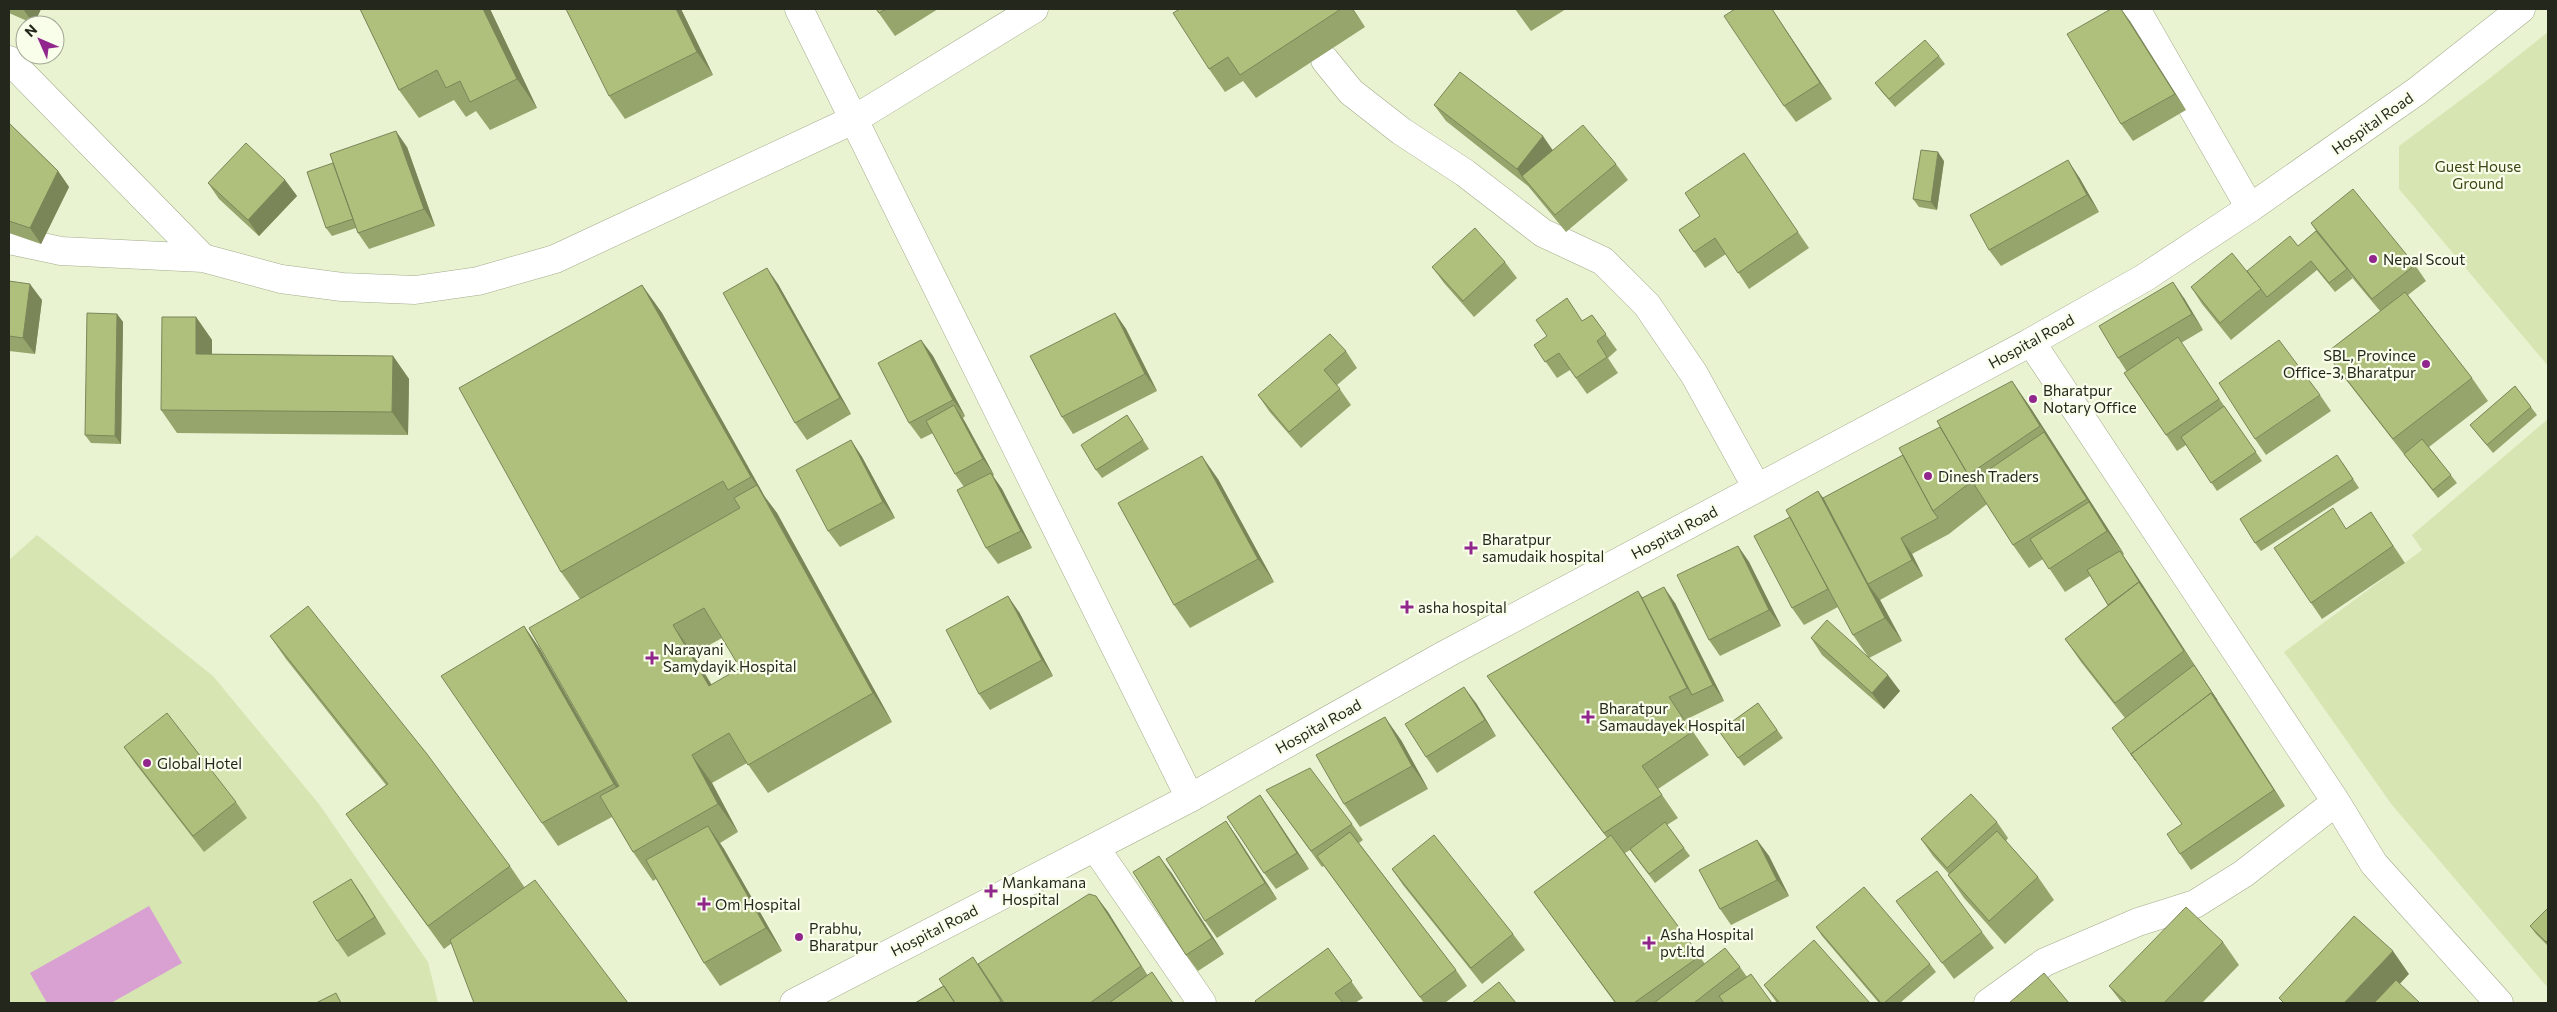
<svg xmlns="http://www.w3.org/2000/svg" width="2557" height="1012" font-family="Commissioner,sans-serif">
  <rect width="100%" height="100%" fill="#e9f3d1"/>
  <path fill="#d7e5b3" d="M2548,32V366L2399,189V146L2485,82Z
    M2548,419V988L2392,805L2284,652L2422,550L2412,535Z
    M37,535L213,676L319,804L428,962L438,1003H9V560Z"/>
  <path fill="#d8a1d2" d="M149,906L182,963L111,1003H47L30,973Z"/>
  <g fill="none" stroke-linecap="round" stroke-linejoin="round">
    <g stroke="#a3ac8c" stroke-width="29">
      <path id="street" d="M799,9L1190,798
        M2136,9L2250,208
        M9,60L203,258
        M1325,60L1351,92L1401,131L1465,173L1543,233L1603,261L1647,305L1694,374L1757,488
        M9,240L61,251L203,258L281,279L342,287L415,290L478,281L555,259L853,120L1034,9
        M2031,342L2336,802L2374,864L2499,1003
        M1096,849L1202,1003
        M1988,1003L2045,962L2138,922L2195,904L2243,874L2336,802"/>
    </g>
    <g stroke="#a3ac8c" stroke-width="29">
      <path id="secondary" d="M794,1003L1190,798L1446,654L2031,342L2144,278L2250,208L2417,91L2521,9"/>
    </g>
    <use href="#street" stroke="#fff" stroke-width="28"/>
    <use href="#secondary" stroke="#fff" stroke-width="28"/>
  </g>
  <path fill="#96a56c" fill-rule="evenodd" d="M9,9H41L34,24L9,13Z
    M360,9H490L537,108L490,130L476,111L466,117L454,100L419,118L399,90Z
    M681,9L713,75L625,119L609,96Z
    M876,9H938L895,36Z
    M1180,9H1353L1365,27L1256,98L1243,81L1225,92L1209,69Z
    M1515,9H1566L1531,31Z
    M1735,9H1772L1832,99L1796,122L1784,106Z
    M2121,9L2186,110L2133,141L2121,124Z
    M1939,56L1945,64L1895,107L1881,91L1875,83Z
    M1434,105L1553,150L1616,164L1628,180L1566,232L1533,192L1528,186L1446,121Z
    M9,123L58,171L69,187L41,244L9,233Z
    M407,147L435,226L369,249L358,233L356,228L332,236L326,228Z
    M1744,153L1809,248L1749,289L1726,254L1705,268L1679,230L1700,216Z
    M1944,161L1937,210L1919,207L1913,199Z
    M2079,177L2099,212L2001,266L1989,250Z
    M285,180L297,196L259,236L219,199L208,183Z
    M2311,223L2415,265L2426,281L2408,295L2472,378L2488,401L2429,447L2457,483L2438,498L2343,376L2326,353L2380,311L2350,275L2353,278L2335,292L2317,270L2231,340L2202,304L2191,287L2247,271L2298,246L2316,231Z
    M1505,262L1517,278L1474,317L1444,283L1432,267Z
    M9,281L42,300L35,354L9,351Z
    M778,284L851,414L807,440L795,423Z
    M642,285L662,313L765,497L777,513L892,722L768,793L747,763L712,783L738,832L720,843L724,849L782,951L720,986L704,963L656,879L653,881L633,852L612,817L558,846L542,823L524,626L540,649L619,786L580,599L561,572ZM722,638L740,668L712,685L693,654Z
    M2184,298L2203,330L2181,343L2262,461L2217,491L2186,445L2177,451L2124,373L2127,372L2118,358Z
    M1115,313L1126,329L1157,391L1073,434L1062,417Z
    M117,314L123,322L121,444L91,443L85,435Z
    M1592,315L1617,350L1608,358L1618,373L1587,394L1570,370L1557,378L1534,345L1583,321Z
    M196,317L212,340V354L393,356L409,379L408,435L177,433L161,410Z
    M921,340L933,356L965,416L963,418L994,475L993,476L1002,489L1032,548L998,564L986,548L964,487L955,474L933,433L921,439L909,423Z
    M1346,351L1357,368L1337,385L1351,405L1301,448L1269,411L1258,395Z
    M2012,381L2032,410L2124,554L2123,555L2223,709L2285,806L2191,870L2180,854L2182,825L2125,718L2081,662L2065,639L2108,605L2090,576L2065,592L2043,559L2029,568L2013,545L1987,504L1949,534L1912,554L1923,576L1880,600L1902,641L1869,658L1900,691L1884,709L1822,655L1811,638L1869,658L1853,635L1838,607L1804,625L1792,608L1790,517L1818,491L1823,498L1903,455L1940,427Z
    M2515,386L2537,415L2493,453L2470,425Z
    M2320,395L2331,411L2266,455L2255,439Z
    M1127,415L1149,449L1102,478L1096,470Z
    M851,440L862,457L895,518L840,547L828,531Z
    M2343,463L2359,488L2261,551L2255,543Z
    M1218,479L1274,582L1190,628L1174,605Z
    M2371,512L2405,563L2322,619L2311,603L2347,528Z
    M1738,546L1749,562L1781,626L1720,656L1709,640Z
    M1643,598L1675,603L1724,701L1685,720L1709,755L1658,789L1678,818L1667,825L1690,856L1655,883L1630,850L1625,853L1705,964L1740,967L1747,977L1772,1003H1615L1534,892L1607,838L1503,699L1487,676Z
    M1019,612L1053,676L990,710L979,694Z
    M270,636L510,866L525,888L444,949L346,814L386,785L286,659Z
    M1476,703L1496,736L1437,773L1426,757Z
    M1758,703L1783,738L1744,766L1719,731Z
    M1401,740L1428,789L1360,827L1344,804Z
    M124,747L236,802L247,818L204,852L135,763Z
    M1266,790L1352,824L1363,840L1359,843L1456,970L1467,986L1445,1003H1424L1324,866L1322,867Z
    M1260,795L1309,869L1276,889L1264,873Z
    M1226,821L1237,837L1277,899L1217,938L1205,921Z
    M1997,822L2008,838L2006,841L2038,877L2054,900L2005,944L1964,898L1948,875L1949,874L1933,856L1921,839Z
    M1757,840L1769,856L1789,896L1731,925L1720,909Z
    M1392,869L1513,934L1525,950L1482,984L1403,885Z
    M1171,872L1224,954L1198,971L1186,955Z
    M362,895L386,934L348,957L337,941Z
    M1096,896L1108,912L1148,976L1174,1003H915L978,964Z
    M1896,901L1982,932L1994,948L1954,979Z
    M2548,908V946L2536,934L2530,926Z
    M1816,927L1930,964L1936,972L1900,1003H1879L1822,936Z
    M2223,942L2239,965L2202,1003H2122L2109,986Z
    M1328,948L1363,998L1355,1003H1256Z
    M1764,985L1870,1003H1777Z"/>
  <path fill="#7a8658" d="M23,9H41L34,24Z
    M483,9H490L537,108L517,79Z
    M676,9H681L713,75L697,52Z
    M1352,9H1353L1365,27Z
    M1772,9L1832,99L1820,83Z
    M2121,9L2130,21L2186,110L2175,94Z
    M396,131L407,147L435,226L424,209Z
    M1543,136L1554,152L1522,176L1528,186L1517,169Z
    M1938,152L1944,161L1937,210L1931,202Z
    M2068,160L2079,177L2099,212L2087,195Z
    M58,171L69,187L41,244L30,228Z
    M285,180L297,196L259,236L248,220Z
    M767,268L778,284L851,414L840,398Z
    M2173,282L2184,298L2203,330L2192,314Z
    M30,284L42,300L35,354L23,338Z
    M642,285L662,313L765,497L777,513L892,722L873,693L762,493L751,477Z
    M1115,313L1126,329L1157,391L1145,374Z
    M117,314L123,322L121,444L115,436Z
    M196,317L212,340V377L196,354Z
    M921,340L933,356L965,416L953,400Z
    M393,356L409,379L408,435L392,412Z
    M2012,381L2032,410L2124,554L2107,531Z
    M954,405L965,422L994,475L983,459Z
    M851,440L862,457L895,518L883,502Z
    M1202,456L1218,479L1274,582L1258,559Z
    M991,473L1002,489L1032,548L1021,531Z
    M1818,491L1835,514L1868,584L1880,600L1902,641L1885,618Z
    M1901,538L1912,554L1923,576L1912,560Z
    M1738,546L1749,562L1781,626L1769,610Z
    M2120,551L2131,567L2223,709L2285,806L2274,790L2194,665L2139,582Z
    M1664,587L1675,603L1724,701L1713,685Z
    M1638,591L1654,614L1692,695L1687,688Z
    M1008,596L1019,612L1053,676L1042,660Z
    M673,625L693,654L729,715L709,686Z
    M524,626L540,649L630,807L614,784Z
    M1888,675L1900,691L1884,709L1872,693Z
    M1464,687L1476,703L1496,736L1485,720Z
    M1385,717L1401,740L1428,789L1412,766Z
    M692,755L712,783L738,832L718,804Z
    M1260,795L1271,811L1309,869L1297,853Z
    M1226,821L1237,837L1277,899L1265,883Z
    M708,826L724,849L782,951L766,928Z
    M1757,840L1769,856L1789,896L1777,880Z
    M1159,856L1171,872L1224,954L1212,938Z
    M351,879L362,895L386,934L375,917Z
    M1096,896L1108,912L1152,983L1141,966Z
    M2393,951L2409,974L2382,1003H2344Z"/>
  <path fill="#afc07d" stroke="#7a8658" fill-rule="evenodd" d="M360,9H483L517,79L470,102L460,81L446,88L437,70L399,90Z
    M566,9H676L697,52L609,96Z
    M876,9H886L879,13Z
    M1180,9H1341L1240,75L1228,57L1209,69L1173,13Z
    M1735,9H1772L1820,83L1784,106L1724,16Z
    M2111,9H2121L2175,94L2121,124L2067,34Z
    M1925,40L1939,56L1889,99L1875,83Z
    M1460,72L1543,136L1517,169L1434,105Z
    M9,123L58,171L30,228L9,221Z
    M1583,125L1616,164L1555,215L1522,176Z
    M396,131L424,209L358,233L330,154Z
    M246,143L285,180L248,220L208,183Z
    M1921,150L1938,152L1931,202L1913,199Z
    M1744,153L1798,232L1738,273L1715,238L1694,252L1679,230L1700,216L1685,193Z
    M2068,160L2087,195L1989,250L1970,215Z
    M333,163L353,219L326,228L307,172Z
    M2353,189L2415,265L2372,299L2311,223Z
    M1475,228L1505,262L1463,301L1432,267Z
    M2316,231L2347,269L2329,283L2311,261L2267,297L2247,271L2290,236L2298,246Z
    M2232,253L2261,289L2220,323L2191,287Z
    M767,268L840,398L795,423L723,293Z
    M9,281L30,284L23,338L9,336Z
    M2173,282L2192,314L2118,358L2099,326Z
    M642,285L751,477L728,490L723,481L561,572L459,388Z
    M2405,292L2472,378L2393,439L2326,353Z
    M1567,298L1582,321L1592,315L1606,334L1597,341L1607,357L1576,378L1559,353L1545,362L1534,345L1547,336L1536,320Z
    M87,313L117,314L115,436L85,435Z
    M1115,313L1145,374L1062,417L1030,356Z
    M162,317H196V354L393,356L392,412L161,410Z
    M1330,334L1346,351L1324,370L1340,389L1289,432L1258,395Z
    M2178,337L2219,399L2166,435L2124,373Z
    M921,340L953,400L909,423L878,363Z
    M2279,340L2320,395L2255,439L2219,383Z
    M2012,381L2040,426L1968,475L1937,421Z
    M2515,386L2531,407L2487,445L2470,425Z
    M954,405L983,459L955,474L926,421Z
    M2224,406L2256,452L2211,483L2181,437Z
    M1127,415L1143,440L1096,470L1081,445Z
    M1940,427L1972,481L1933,511L1899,448Z
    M2044,432L2087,499L2013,545L1972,481Z
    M2422,439L2451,475L2433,490L2404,454Z
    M851,440L883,502L828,531L796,470Z
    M1903,455L1933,511L1938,518L1901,538L1912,560L1868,584L1823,498Z
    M2337,455L2353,479L2255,543L2240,519Z
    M1202,456L1258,559L1174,605L1118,503Z
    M991,473L1021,531L986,548L957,490Z
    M757,485L873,693L748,765L729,733L692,755L718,804L633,852L600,796L619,786L529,628L740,508L734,498ZM704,608L740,668L709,686L673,625Z
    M1818,491L1885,618L1853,635L1786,510Z
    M2089,502L2107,531L2049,569L2030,539Z
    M2333,508L2346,529L2371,512L2393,546L2311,603L2274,548Z
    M1790,517L1828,589L1792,608L1754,536Z
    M1738,546L1769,610L1709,640L1677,575Z
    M2120,551L2143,588L2139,582L2108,605L2087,570Z
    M2139,582L2184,651L2115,703L2065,639Z
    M1664,587L1713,685L1692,695L1642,598Z
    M1638,591L1687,688L1669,697L1692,732L1642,766L1662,795L1604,833L1487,676Z
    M1008,596L1042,660L979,694L946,630Z
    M308,606L427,754L510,866L428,926L346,814L388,784L270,636Z
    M1827,620L1888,675L1872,693L1811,638Z
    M524,626L614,784L542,823L441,676Z
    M2194,665L2217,700L2211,693L2131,754L2136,761L2112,728Z
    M1464,687L1485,720L1426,757L1405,724Z
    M2211,693L2274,790L2180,854L2167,834L2182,824L2131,754Z
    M1758,703L1777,730L1738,758L1719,731Z
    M167,713L236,802L193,836L124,747Z
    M1385,717L1412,766L1344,804L1316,755Z
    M1310,768L1352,824L1311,851L1266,790Z
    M1971,794L1997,822L1947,868L1921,839Z
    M1260,795L1297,853L1264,873L1227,817Z
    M1226,821L1265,883L1205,921L1166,859Z
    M1665,822L1684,848L1649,874L1630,849Z
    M708,826L766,928L704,963L646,860Z
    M1997,831L2038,877L1989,921L1948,875Z
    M1350,832L1456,970L1420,997L1317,856Z
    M1434,835L1513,934L1471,968L1392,869Z
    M1611,835L1700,956L1634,1003H1616L1534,892Z
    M1757,840L1777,880L1720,909L1699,870Z
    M1159,856L1212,938L1186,955L1133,872Z
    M1937,871L1982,932L1942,963L1896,901Z
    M351,879L375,917L337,941L313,902Z
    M535,880L628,1003H474L450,940Z
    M1864,887L1930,964L1884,1003H1881L1816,927Z
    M1089,894L1096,896L1141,966L1090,1003H1004L978,964Z
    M2186,907L2223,942L2164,1003H2127L2109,986Z
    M2548,908V940L2546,942L2530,926Z
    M2354,916L2393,951L2344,1003H2284L2279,998Z
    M1814,940L1870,1003H1780L1764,985Z
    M1328,948L1352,981L1335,993L1343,1003H1257L1255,1001Z
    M1725,948L1740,967L1694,1003H1654Z
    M973,957L1001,1001L998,1003H955L939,979Z
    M1152,972L1173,1003H1109Z
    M2044,973L2069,1003H2009Z
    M1751,974L1772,1003H1724L1719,996Z
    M2396,980L2420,1003H2374Z
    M1499,982L1516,1003H1472Z
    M944,986L955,1003H915Z
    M336,993L341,1003H316Z"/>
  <g fill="#91278c" stroke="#f8feea" stroke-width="2">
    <circle cx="2373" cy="259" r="5"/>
    <circle cx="2426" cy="364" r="5"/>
    <circle cx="2033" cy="399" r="5"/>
    <circle cx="1928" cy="476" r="5"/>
    <path d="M1468.5 540.5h5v5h5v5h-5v5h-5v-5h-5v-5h5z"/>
    <path d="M1404.5 599.5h5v5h5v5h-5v5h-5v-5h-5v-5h5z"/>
    <path d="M649.5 650.5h5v5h5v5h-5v5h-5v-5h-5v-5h5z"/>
    <path d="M1585.5 709.5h5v5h5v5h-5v5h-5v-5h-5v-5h5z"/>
    <circle cx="147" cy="763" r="5"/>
    <path d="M988.5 883.5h5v5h5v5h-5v5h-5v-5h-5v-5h5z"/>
    <path d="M701.5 896.5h5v5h5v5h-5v5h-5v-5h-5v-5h5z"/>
    <circle cx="799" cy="937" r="5"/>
    <path d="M1646.5 935.5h5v5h5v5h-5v5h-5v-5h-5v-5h5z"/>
  </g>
  <g text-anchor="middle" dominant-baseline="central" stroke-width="4.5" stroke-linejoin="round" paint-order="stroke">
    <g font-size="15" fill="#24271b" stroke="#f8feea">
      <text transform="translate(2372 123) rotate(-35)">Hospital Road</text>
      <text transform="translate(2031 341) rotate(-29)">Hospital Road</text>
      <text transform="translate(1674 532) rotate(-28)">Hospital Road</text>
      <text transform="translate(1318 726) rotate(-29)">Hospital Road</text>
      <text transform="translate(934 930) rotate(-27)">Hospital Road</text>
    </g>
    <g font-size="15" fill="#3a4513" stroke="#f8feea">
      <text x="2478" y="166">Guest House<tspan x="2478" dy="17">Ground</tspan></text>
    </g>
    <g font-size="15" fill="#24271b" stroke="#f8feea" text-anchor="start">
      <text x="2383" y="259">Nepal Scout</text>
      <text x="2416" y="355" text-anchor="end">SBL, Province<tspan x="2416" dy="17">Office-3, Bharatpur</tspan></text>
      <text x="2043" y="390">Bharatpur<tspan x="2043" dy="17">Notary Office</tspan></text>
      <text x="1938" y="476">Dinesh Traders</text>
      <text x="1482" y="539">Bharatpur<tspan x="1482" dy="17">samudaik hospital</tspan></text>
      <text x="1418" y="607">asha hospital</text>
      <text x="663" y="649">Narayani<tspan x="663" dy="17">Samydayik Hospital</tspan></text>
      <text x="1599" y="708">Bharatpur<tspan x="1599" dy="17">Samaudayek Hospital</tspan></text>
      <text x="157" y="763">Global Hotel</text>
      <text x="1002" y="882">Mankamana<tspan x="1002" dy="17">Hospital</tspan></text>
      <text x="715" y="904">Om Hospital</text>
      <text x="809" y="928">Prabhu,<tspan x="809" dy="17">Bharatpur</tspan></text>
      <text x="1660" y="934">Asha Hospital<tspan x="1660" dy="17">pvt.ltd</tspan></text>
    </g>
  </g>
  <rect width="2557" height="1012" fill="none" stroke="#24271b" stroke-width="20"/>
  <g transform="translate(40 40) rotate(315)"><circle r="24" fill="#f8feea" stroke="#a3a897"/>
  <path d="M0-4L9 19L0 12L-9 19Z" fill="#91278c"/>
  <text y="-8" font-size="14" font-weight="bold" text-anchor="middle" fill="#24271b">N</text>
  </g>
</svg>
